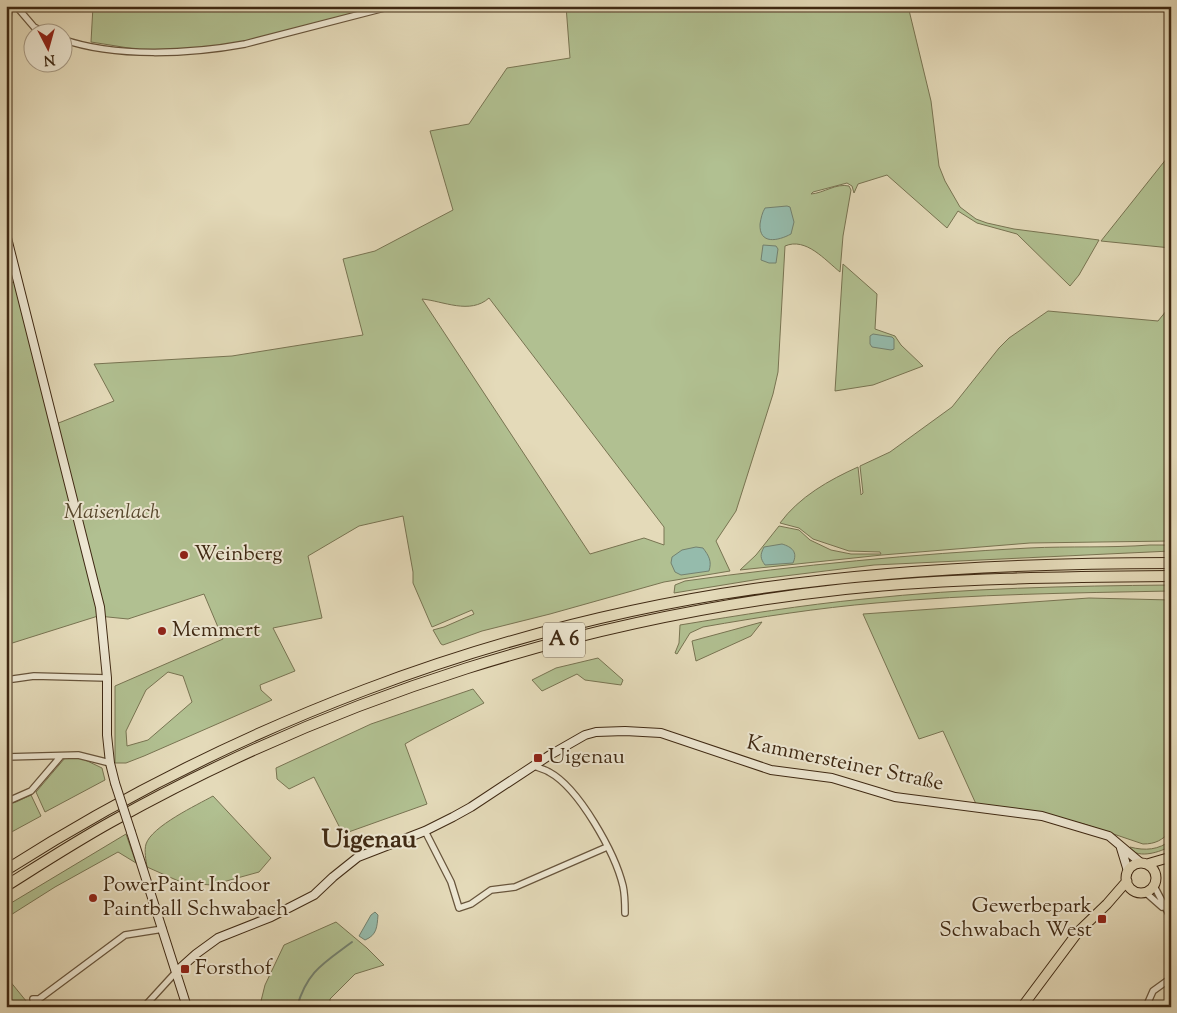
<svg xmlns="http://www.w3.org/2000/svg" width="1177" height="1013" font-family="'Sorts Mill Goudy',serif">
  <rect width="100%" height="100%" fill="#e4dab9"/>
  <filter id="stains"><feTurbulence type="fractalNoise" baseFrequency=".004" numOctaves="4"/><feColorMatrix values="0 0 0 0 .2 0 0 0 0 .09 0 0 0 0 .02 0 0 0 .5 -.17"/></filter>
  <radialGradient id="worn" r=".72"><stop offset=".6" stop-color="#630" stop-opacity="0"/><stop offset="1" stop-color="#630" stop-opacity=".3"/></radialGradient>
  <path fill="#b1c091" stroke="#787452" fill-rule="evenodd" d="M93,6H392L230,47L154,52L91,42Z
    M566,6H908L931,101L939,166L945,181L960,207L976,219L987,223L1014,229L1099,240L1079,275L1070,286L1017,234L977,223L958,211L947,228L887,175L858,184L854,193L852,186L847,183L813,192L811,194C824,193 836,183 849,186L851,190L843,236L840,272C825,260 806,237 785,246L778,372L773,394L736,511L716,541L730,571L664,582L550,614L482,631L443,645L441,644L433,630L444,627L474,614L472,610L432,627L413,583V572L403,516L359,526L308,556L322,618L273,628L295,671L260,685L261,690L272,700L144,756L126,763H115V686L223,639L204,594L128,619L98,616L6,645V281L16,283L51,426L114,401L94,364L232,356L363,335L343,259L375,251L453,210L430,131L469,124L507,68L570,58ZM489,298L664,527V545L644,538L590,554L422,299C443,301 470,315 489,298ZM168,672L183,676L192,702L148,740L127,746L126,731L146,690Z
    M1171,153V248L1101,241Z
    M843,264L877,294L875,329L895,336L901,345L923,366L873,385L835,391Z
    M1171,305V541L1030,543L882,555L740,570L756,555L779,526L799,530L810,540L831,550L851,554H881L880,552L849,551L813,539L799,528L780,523C799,497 829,480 858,467L861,495L863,493L860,466L890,452L952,407L999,348L1009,338L1048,311L1158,321Z
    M1150,545H1171V551L874,565L760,579L674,593L675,585L685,581C799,565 914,554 1029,548C1070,546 1110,548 1150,545Z
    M1171,585V591C1072,593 974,594 876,603C818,608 760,617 703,627L690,633L677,654L675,653L679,643L680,625C741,615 802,605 864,599C966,588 1069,586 1171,585Z
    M1089,598L1171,600V831C1162,840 1156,844 1143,844L1084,824L1059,818L976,804L943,731L919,739L863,614Z
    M762,622L751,636L696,661L692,641Z
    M598,658L623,680L621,685L585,680L577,674L542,691L532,680L556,668Z
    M473,689L484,703L417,737L405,744L427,804L343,834L314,777L289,789L277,779L276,768L371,724Z
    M79,757L102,768L105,780L45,812L36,792L65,758Z
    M31,795L41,816L6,835V805L16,802Z
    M213,796L271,858L259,872L212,885L183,883L147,867C146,860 144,851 146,844C152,826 197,805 213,796Z
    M126,834L136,863L118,852L55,887L6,918V906Z
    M1171,840V846C1160,852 1140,859 1129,849L1130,847C1145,851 1159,850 1171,840Z
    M336,922L367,948L384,965L355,974L330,999V1007H258L260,1005L265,985L284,945Z
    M6,978L9,980L31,1007H6Z"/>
  <path fill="#95bbac" stroke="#73816f" d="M787,206L790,207L794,222L791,234C778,241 759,245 760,224C761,218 762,213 765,208Z
    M763,245L776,246L778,249L776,263H769L761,260Z
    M873,334L892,337L894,339V349L891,350L872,347L870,344V336Z
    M782,544C792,547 798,552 793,563L765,565C760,558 760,555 764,547Z
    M696,547L703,548C709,556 712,561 709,571L681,575L675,572L671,563L672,557L682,550Z
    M375,912L378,915C377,927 377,935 365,940L359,936L371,915Z"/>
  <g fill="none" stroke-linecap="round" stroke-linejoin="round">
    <path stroke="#73816f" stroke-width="2" d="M297,1007C307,971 324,963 352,942"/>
    <g stroke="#68553c" stroke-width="8">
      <path id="street" d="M16,6L34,27L44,32
        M6,27L10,6
        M62,39C115,58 191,54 245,44L392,6
        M6,680L34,676L107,678
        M6,757L78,755L110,763
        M534,766C539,768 544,769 549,772C579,788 615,853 623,886C625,895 625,905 625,913
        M6,802L31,791L61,756
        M425,831L451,882L459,908L471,904L491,890L515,887L607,847
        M1154,886L1171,918
        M1145,892L1162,907
        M33,999H39L125,935L163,929
        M144,1007L176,972
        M1146,1007L1153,991L1171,978"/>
    </g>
    <g stroke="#3f2913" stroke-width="10">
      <path id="secondary" d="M6,234L100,607L107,678V735L110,763L115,783
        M131,832L187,1007
        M1121,848L1128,871
        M176,972L196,954L218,938L271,917L314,895L333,877L358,857L425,831L453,817L471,807L550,755L585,735L596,732L625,731L661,733L771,770L832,778L895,797L1042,816L1109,836L1141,863"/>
    </g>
    <g stroke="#3f2913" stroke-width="11">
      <path id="primary" d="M1126 878a15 15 0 1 1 30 0a15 15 0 1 1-30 0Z
        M1147,864L1171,857
        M1022,1007L1078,932L1107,904L1127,881"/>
    </g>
    <g stroke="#3f2913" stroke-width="12">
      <path id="highway" d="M6,870C232,726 489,627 754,589C892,569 1031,563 1171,563
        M6,886C41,864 75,842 111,822C338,695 587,617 845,589C953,578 1062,577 1171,576"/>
    </g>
    <use href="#street" stroke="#ede7d2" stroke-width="5.5"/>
    <use href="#secondary" stroke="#ede7d2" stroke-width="8"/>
    <use href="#primary" stroke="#e4dab9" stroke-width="9"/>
    <use href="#highway" stroke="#e4dab9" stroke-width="10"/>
    <g stroke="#3f2913" stroke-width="10" stroke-linecap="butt">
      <path id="secondary-bridge" d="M115,783L131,832"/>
    </g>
    <use href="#secondary-bridge" stroke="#ede7d2" stroke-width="8"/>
  </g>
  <g fill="#8f2418" stroke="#ede7d2" stroke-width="2">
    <circle cx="184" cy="555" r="5"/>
    <circle cx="162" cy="631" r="5"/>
    <rect x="533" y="753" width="10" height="10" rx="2.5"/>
    <circle cx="93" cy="898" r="5"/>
    <rect x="1097" y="914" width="10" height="10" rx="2.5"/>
    <rect x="180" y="964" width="10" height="10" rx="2.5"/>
  </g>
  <g text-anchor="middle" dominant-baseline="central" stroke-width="4" stroke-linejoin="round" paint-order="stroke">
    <rect fill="#ede7d2" stroke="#73624c" stroke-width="1" x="543" y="622.5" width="42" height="35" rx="4"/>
    <g font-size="20" font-weight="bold" fill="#3f2913">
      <text x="564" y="640">A 6</text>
    </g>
    <g font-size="21" font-style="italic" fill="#56472c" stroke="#ede7d2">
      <text x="112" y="513">Maisenlach</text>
    </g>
    <g font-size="21" fill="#3f2913" stroke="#ede7d2" text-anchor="start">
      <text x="194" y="555">Weinberg</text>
      <text x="172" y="631">Memmert</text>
      <text x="548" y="758">Uigenau</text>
      <text x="103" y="886">PowerPaint Indoor<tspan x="103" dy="24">Paintball Schwabach</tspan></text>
      <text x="1092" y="907" text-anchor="end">Gewerbepark<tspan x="1092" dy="24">Schwabach West</tspan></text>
      <text x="195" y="969">Forsthof</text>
    </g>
    <g font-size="21" fill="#3f2913" stroke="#ede7d2">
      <text transform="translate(845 764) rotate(12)">Kammersteiner Straße</text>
    </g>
    <g font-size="26" font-weight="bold" fill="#3f2913" stroke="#ede7d2">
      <text x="369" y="840">Uigenau</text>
    </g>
  </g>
  <rect width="1177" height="1013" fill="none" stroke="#e4dab9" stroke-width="25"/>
  <rect x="8" y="8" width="1162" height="998" fill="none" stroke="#3f2913" stroke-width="2.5"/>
  <rect x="12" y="12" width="1152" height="988" fill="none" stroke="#3f2913"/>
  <g transform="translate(48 48) rotate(174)"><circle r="24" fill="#ede7d2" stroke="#a79b86"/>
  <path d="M0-4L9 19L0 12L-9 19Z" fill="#8f2418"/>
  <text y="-8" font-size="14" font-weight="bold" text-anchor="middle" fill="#3f2913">N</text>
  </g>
  <rect width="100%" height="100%" filter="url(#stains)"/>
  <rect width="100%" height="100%" fill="url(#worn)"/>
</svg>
